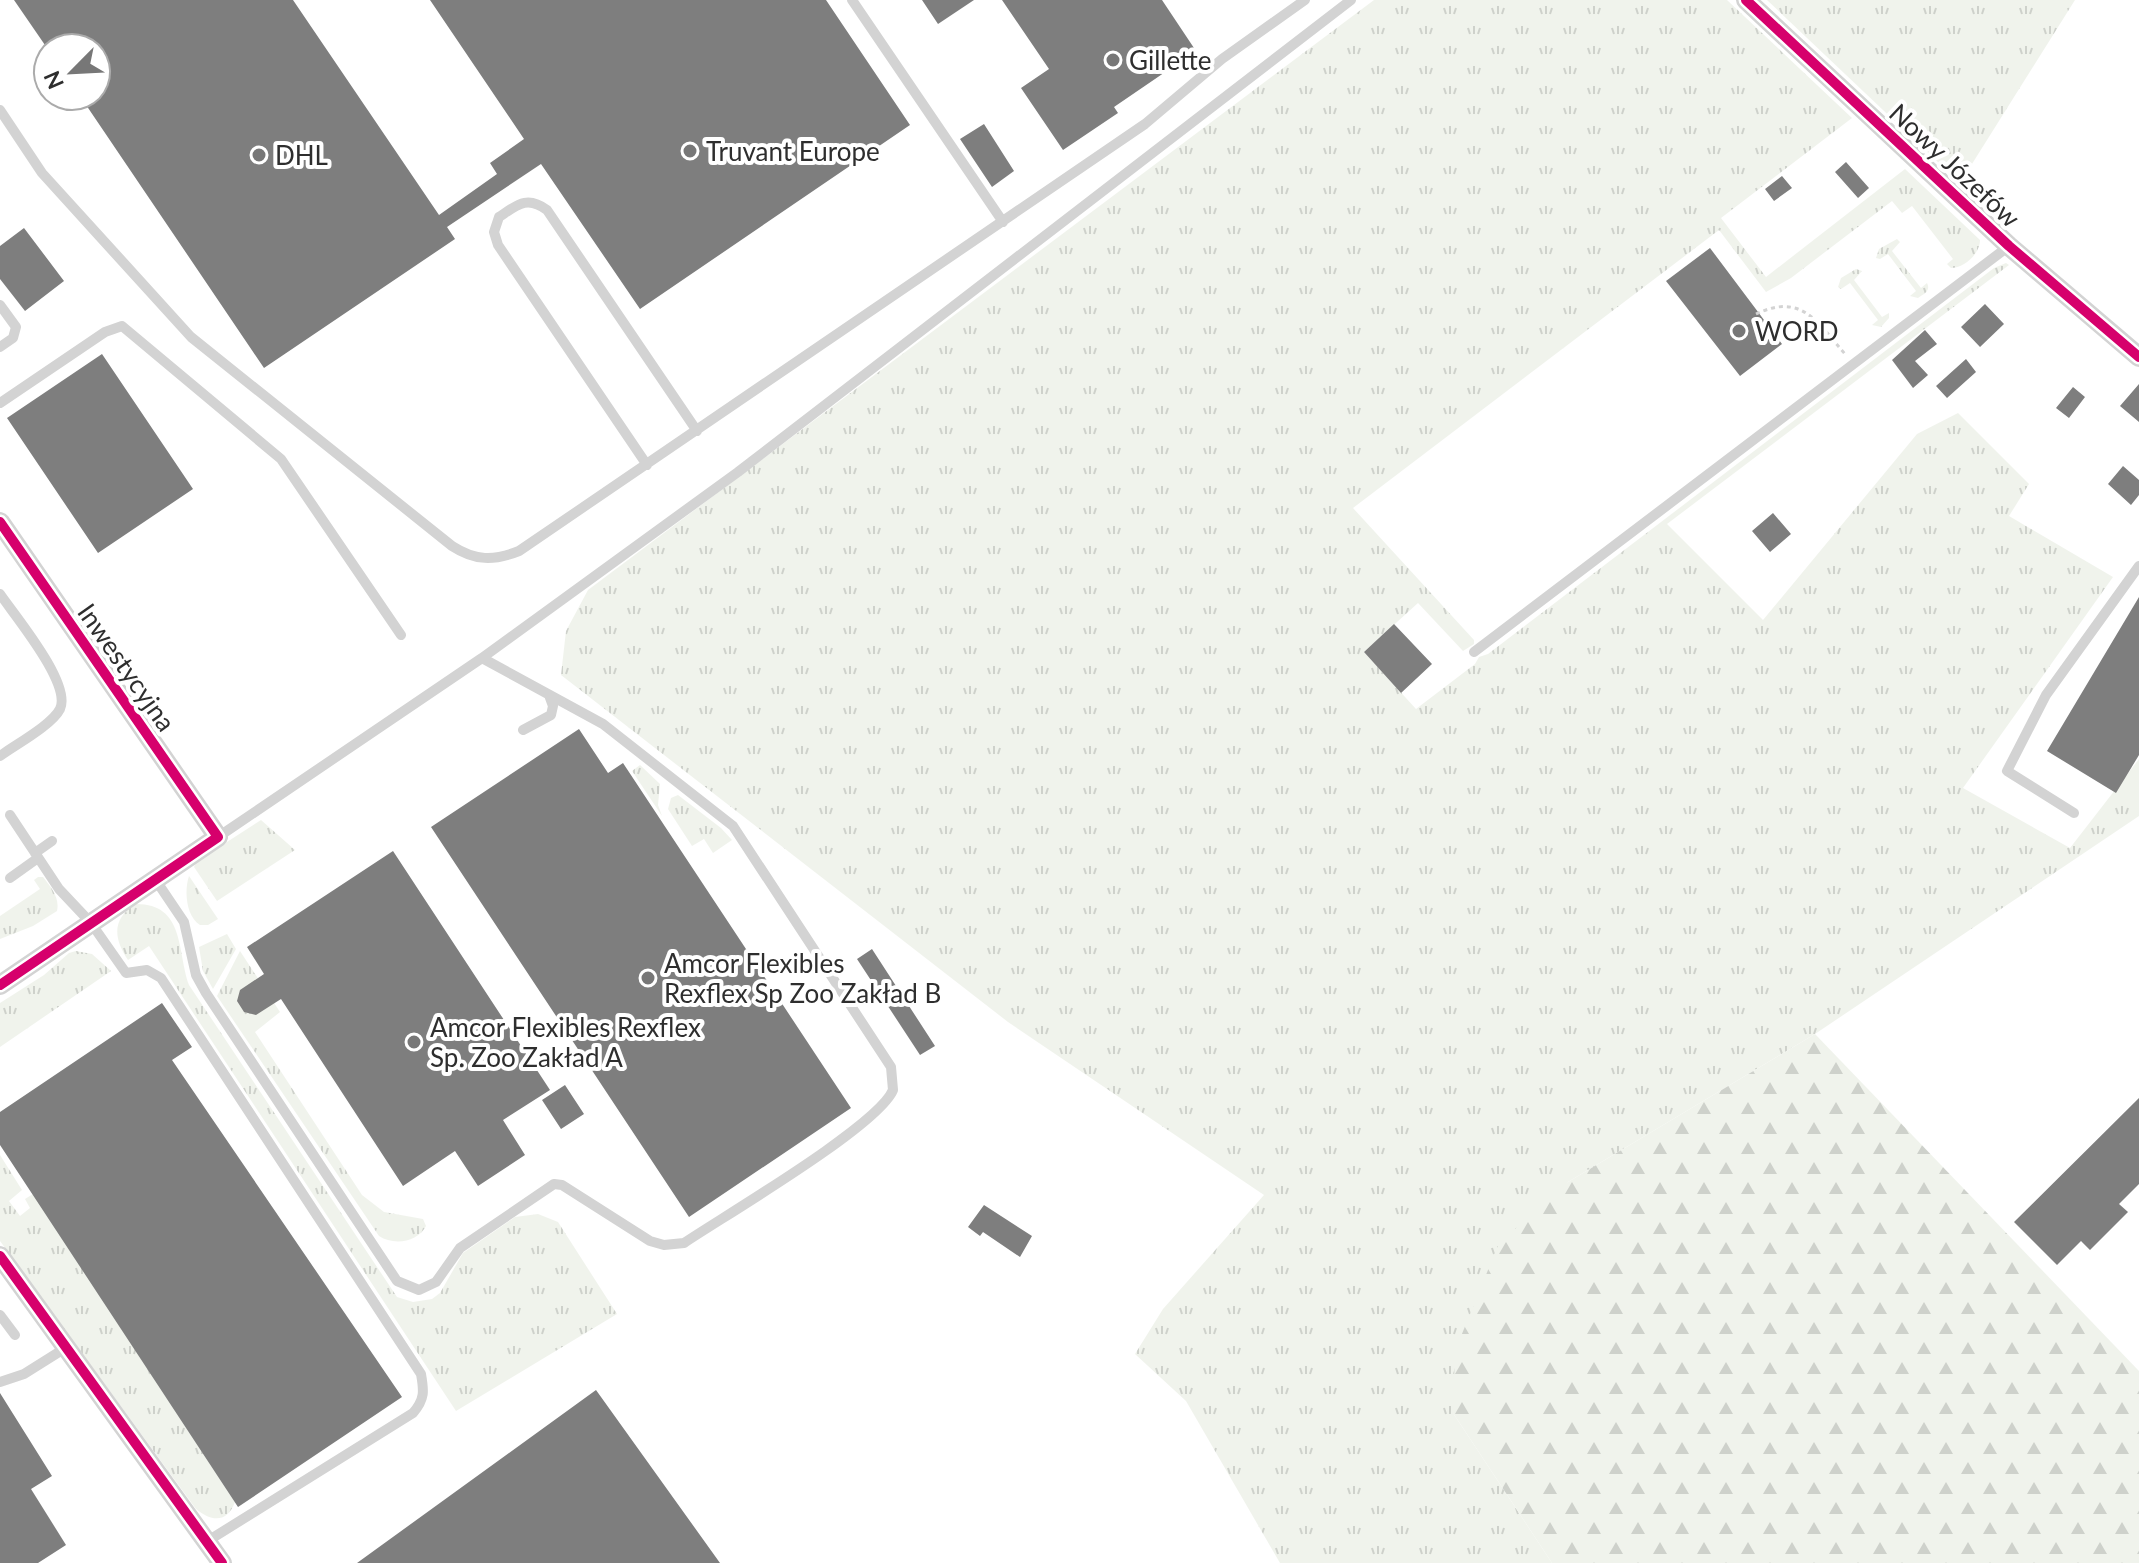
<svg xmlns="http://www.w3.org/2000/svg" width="2139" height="1563" font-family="Lato,sans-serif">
  <defs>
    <pattern id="grass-tufts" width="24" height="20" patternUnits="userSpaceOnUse" patternTransform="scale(2)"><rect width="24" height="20" fill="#f0f3ec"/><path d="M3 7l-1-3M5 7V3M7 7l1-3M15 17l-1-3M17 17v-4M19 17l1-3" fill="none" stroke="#ced1cb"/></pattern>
    <pattern id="forest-firs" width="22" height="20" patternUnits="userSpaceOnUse" patternTransform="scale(2)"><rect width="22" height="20" fill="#f0f3ec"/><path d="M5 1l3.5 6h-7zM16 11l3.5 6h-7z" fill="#ced1cb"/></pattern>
  </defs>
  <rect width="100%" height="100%" fill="#fff"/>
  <path fill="url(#grass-tufts)" d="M1374,0H1727L1852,118L1721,218L1766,277L1905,169L1980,240C1980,254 1964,268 1951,268L1947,264L1953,259L1912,206L1902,213L1892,201L1791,278L1766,292L1719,230L1353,508L1474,640V644L1463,651L1418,603L1364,652L1416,709L1475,664L1479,657L1488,654L1994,268L2006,263L2009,265L1667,524L1763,620L1917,434L1958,413L2029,484L2009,516L2113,577L1963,788L2070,848L2139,759V816L1815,1034L1568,1182L1453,1413L1552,1563H1280L1186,1401L1135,1354L1163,1309L1264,1195L1008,1022L561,675L566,631L588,590Z
    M1767,0H2075L1960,183Z
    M1897,239L1900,242L1892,251L1921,288L1927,283C1931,291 1924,294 1918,298L1910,296L1916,291L1888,254L1880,259L1876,258L1879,249Z
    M1856,269L1862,271L1854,280L1882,317L1889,313V318L1881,327L1872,325L1878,320L1850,283L1841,289L1838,287L1841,278Z
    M640,765L660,784L658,805L662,816L632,771Z
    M678,795L721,828L732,840L713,853L704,839L692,846L668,809L671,798Z
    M261,820L295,850L217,901L194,867L196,862Z
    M189,876L218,919L208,925H200C186,916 184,891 189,876Z
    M38,877H43C51,887 60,898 57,911L33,926L0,939V916L40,889L34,880Z
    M136,904C185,904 177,951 189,985L397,1297L413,1302L432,1299L440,1293L463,1253L515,1217L538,1214L558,1222L617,1314L456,1411L149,946L128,960C113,938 112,918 136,904Z
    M227,934L236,949L213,989L203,971L199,947Z
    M76,951L92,954L111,971L0,1047V1003L44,975L69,953Z
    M240,951L280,1012L255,1032L362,1195L384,1212L423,1219L426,1226C418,1242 394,1246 379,1236L217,996Z
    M0,1155L22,1190L9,1201L20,1216L30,1208L25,1199L33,1194L235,1502C227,1523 212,1522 196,1509L0,1241Z"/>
  <path fill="url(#forest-firs)" d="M1815,1034L2139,1371V1563H1552L1453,1413L1455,1351L1499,1243L1568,1182Z"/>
  <path fill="#7e7e7e" d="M14,0H293L439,215L497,174L490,163L524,139L430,0H826L910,125L640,309L541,164L447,227L455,239L264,368L80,96H96V48H47Z
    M922,0H974L938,24Z
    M1002,0H1162L1196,51L1114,107L1118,113L1063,150L1021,88L1049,69Z
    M984,124L1014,171L992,187L960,139Z
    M1846,162L1869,188L1858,198L1835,172Z
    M1782,176L1792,188L1774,201L1765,189Z
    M24,228L64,281L25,311L0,279V246Z
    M1710,248L1782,344L1740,376L1666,281Z
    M1985,304L2004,324L1980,347L1961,327Z
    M1925,330L1937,344L1915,361L1928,375L1913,388L1892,360Z
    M102,354L193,489L98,553L7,418Z
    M1966,359L1976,372L1947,398L1936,386Z
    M2139,384V422L2120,406Z
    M2073,387L2085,397L2069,418L2056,408Z
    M2123,466L2139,480V495L2131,505L2108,484Z
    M1773,513L1791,534L1770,552L1752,531Z
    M2139,597V755L2116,793L2047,751Z
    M1394,624L1432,664L1401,693L1364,652Z
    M579,729L608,773L623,763L851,1108L689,1217L431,827Z
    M393,851L550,1090L503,1120L525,1155L478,1186L455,1151L403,1186L281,999L256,1015L244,1012L237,1001L240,990L264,974L247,947Z
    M872,949L935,1046L920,1055L857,959Z
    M162,1003L192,1047L172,1060L402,1397L238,1507L0,1145V1112Z
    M565,1085L584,1114L561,1129L542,1100Z
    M2139,1098V1184L2119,1204L2128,1212L2090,1250L2081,1241L2057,1265L2014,1222Z
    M984,1205L1032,1236L1020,1257L983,1232L980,1236L968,1227Z
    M596,1390L720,1563H357Z
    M0,1393L52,1476L31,1489L66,1545L38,1563H0Z"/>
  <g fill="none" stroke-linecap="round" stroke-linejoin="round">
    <path stroke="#d3d3d3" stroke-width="3" stroke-dasharray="4 4" stroke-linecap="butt" d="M1756,314C1802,292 1818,323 1845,354"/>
    <path stroke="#d3d3d3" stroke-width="10" d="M852,0L1003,222
      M0,110L42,173L191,337L452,546C475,561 494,561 519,551L1145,124L1222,59L1305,0
      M0,305L16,327L13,338L0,347
      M0,403L105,332L122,326L281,459L401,635
      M647,465L498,245L494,232L499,217C517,205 527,195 547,210L697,431
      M0,594C15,616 72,684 60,709C52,725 15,745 0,756
      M1474,652L2009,246
      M523,730L551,715L553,706L549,695
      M2074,813L2007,771L2046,695L2139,566
      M10,815L59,889L91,923L126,973L147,970L161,978L421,1374C424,1391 425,1399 413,1413L206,1542
      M218,837L482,658L738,472L1351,0
      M35,853L52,841
      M10,878L38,858
      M155,879L184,922L196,975L206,993L397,1281L419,1290L436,1282L460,1248L554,1184L562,1185L650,1241L664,1245L684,1243C724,1216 878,1126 893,1090L891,1067L733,826L603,724L482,658
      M0,1315L15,1335
      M0,1382L24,1374L67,1347"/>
    <path stroke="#d3d3d3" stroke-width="20" d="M1746,0L2009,246L2139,357
      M0,522L218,837L0,985
      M0,1256L222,1563"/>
    <g stroke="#fff" stroke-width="15">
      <path id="cycleway" d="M1746,0L2009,246L2139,357
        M0,522L218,837L0,985
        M0,1256L222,1563"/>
    </g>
    <use href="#cycleway" stroke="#d6006c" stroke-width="10"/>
  </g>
  <g fill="#777" stroke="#fff" stroke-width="3">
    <circle cx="1113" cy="60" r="8"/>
    <circle cx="690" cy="151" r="8"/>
    <circle cx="259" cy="155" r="8"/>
    <circle cx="1739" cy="331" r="8"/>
    <circle cx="648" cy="978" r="8"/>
    <circle cx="414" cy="1042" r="8"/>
  </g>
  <g text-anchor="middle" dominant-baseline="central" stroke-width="8" stroke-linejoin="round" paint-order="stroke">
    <g font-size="26" fill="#2e2e2e" stroke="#fff" text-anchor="start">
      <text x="1129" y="60">Gillette</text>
      <text x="706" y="151">Truvant Europe</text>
      <text x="275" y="155">DHL</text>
      <text x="1755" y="331">WORD</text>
      <text x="664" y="963">Amcor Flexibles<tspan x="664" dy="30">Rexflex Sp Zoo Zakład B</tspan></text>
      <text x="430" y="1027">Amcor Flexibles Rexflex<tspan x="430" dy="30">Sp. Zoo Zakład A</tspan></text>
    </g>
    <g font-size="26" fill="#2e2e2e" stroke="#fff">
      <text transform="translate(1955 165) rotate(43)">Nowy Józefów</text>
      <text transform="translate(127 667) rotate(55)">Inwestycyjna</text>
    </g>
  </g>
  <g transform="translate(72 72) rotate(246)"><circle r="38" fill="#ffffff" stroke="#ababab" stroke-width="2"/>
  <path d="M0-6L14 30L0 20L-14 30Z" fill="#777777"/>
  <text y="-12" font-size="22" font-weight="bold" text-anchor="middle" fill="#2e2e2e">N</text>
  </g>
</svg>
